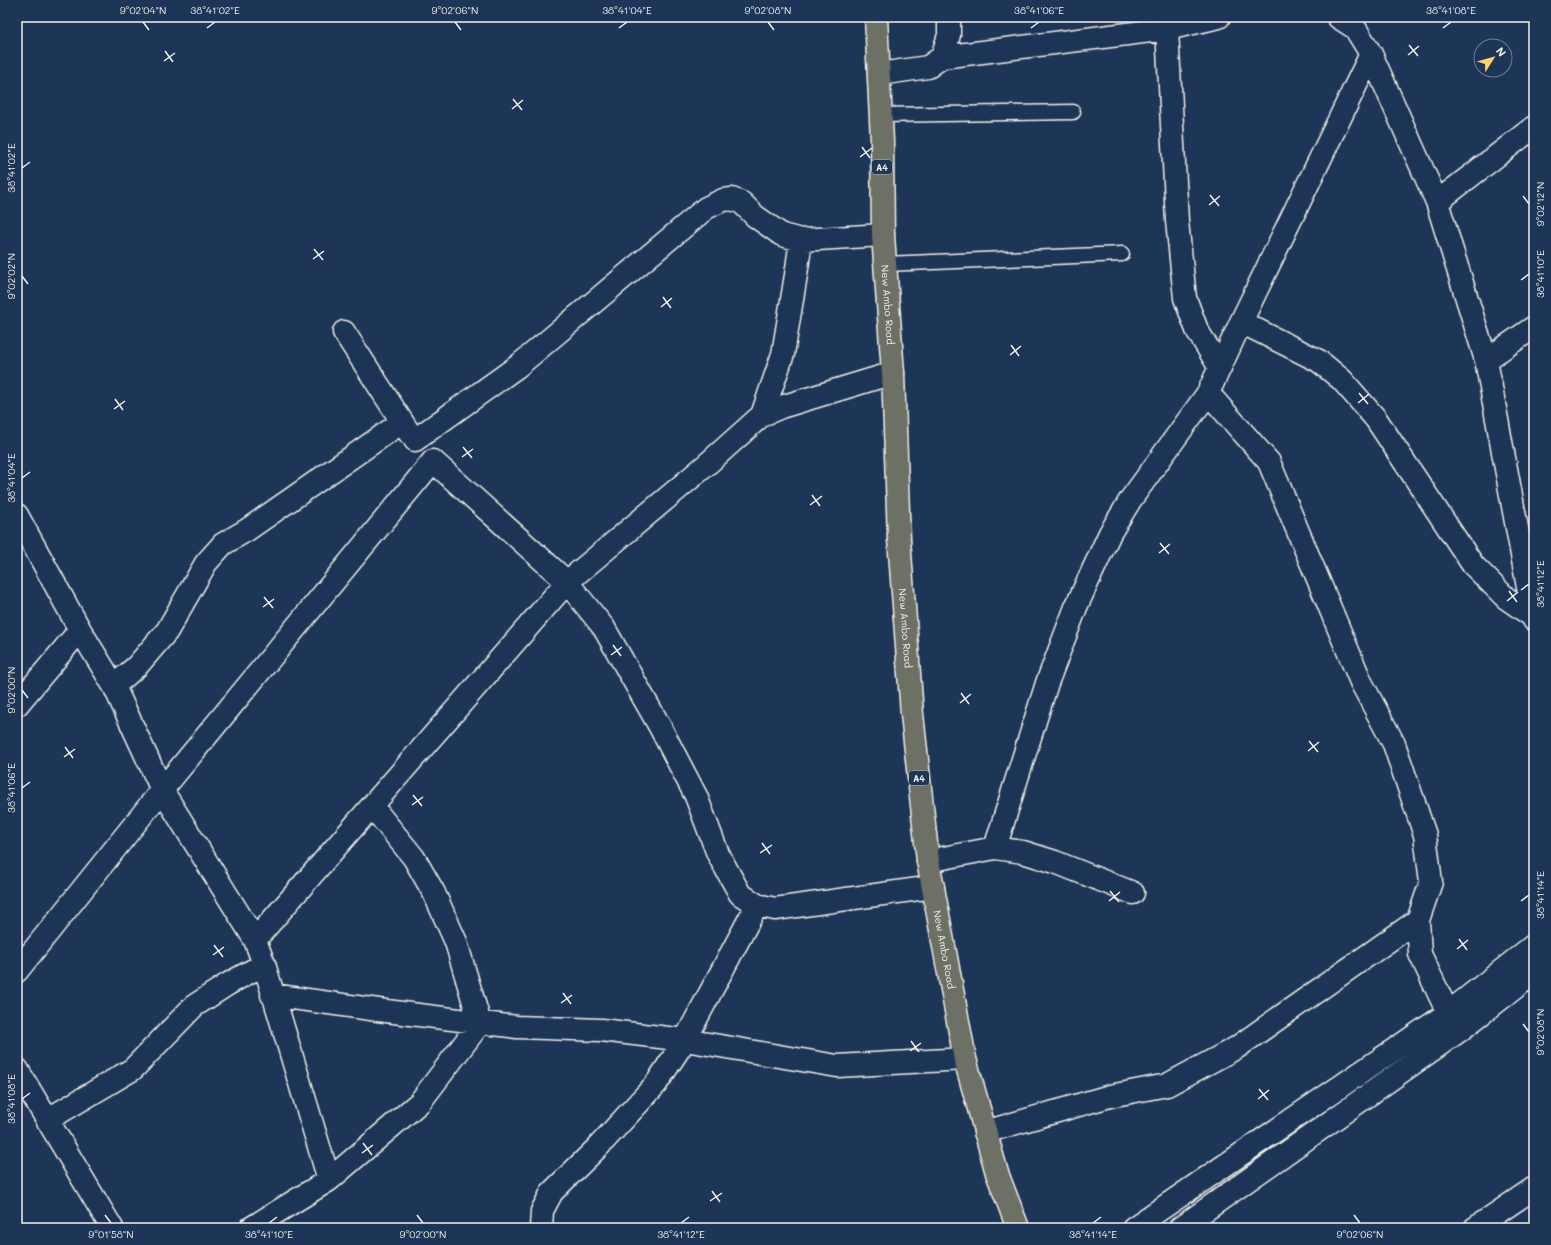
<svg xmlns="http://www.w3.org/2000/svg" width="1551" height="1245" font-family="Mali,sans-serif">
  <rect width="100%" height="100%" fill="#1d3557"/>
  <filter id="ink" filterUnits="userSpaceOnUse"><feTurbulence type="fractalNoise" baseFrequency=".025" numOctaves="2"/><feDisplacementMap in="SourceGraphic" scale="8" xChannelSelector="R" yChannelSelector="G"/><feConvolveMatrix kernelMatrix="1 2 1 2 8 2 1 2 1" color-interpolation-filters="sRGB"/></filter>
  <g filter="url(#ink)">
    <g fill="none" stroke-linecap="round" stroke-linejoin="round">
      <g stroke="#f4f1e8" stroke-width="17">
        <path id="service" d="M881,115L1073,112
          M885,264L1122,254"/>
      </g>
      <g stroke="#f4f1e8" stroke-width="25">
        <path id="minor" d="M1165,17L1167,29L1177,221L1185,298L1197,330L1220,368
          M1338,17L1355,28L1371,54L1437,202
          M942,57L949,35V17
          M879,74L928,67L942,57L1167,29L1219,17
          M1534,127L1437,202L1486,360L1534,620
          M1241,322L1319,361L1342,380L1376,419L1473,565L1506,598L1532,616
          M344,332L410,434
          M1486,360L1534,327
          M1208,393L1241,322L1371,54
          M762,415L783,354L796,275L801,240
          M415,440L518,366L706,208L723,200L732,199L742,203L755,216L782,235L801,240L883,235
          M17,515L80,630L114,686L162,790L255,940L567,582L705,466L762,415L781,407L893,373
          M114,686L137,666L167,631L206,563L223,544L247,530L402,422
          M17,705L80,630
          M995,848L1023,852L1055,862L1133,893
          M928,861L995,848L1047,683L1076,607L1110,533L1131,499L1208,393L1269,462L1361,682L1394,744L1425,835L1431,882L1418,920L1420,954L1448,1013L1459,1031
          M17,971L162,790L433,461L567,582L604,628L659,725L696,796L718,854L740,894L757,905L775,909L933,887
          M272,995L378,1010L517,1027L601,1030L685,1040L837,1066L965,1059
          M17,1069L112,1228
          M47,1120L133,1069L194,1006L228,984L264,964
          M985,1132L1110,1096L1167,1085L1236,1048L1418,920
          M329,1180L420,1102L480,1023L456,942L434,893L414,858L372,806
          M251,1228L329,1180L264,964L255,940
          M541,1228L542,1211L552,1192L598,1147L656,1084L685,1040L757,905
          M1133,1228L1448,1013L1534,945
          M1180,1228L1459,1031L1534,973
          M1475,1228L1534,1188"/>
      </g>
      <g stroke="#f4f1e8" stroke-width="25">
        <g id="primary">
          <path id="s1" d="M876,17L882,141L883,235L893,373L899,539L912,714L928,861L965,1059L997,1173L1018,1228"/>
        </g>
      </g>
      <use href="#service" stroke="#1d3557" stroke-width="14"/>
      <use href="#minor" stroke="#1d3557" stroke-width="22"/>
      <use href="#primary" stroke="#6c7065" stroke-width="22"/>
    </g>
  </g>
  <path fill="none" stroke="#f4f1e8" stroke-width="1.5" d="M143,22L149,30M455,22L461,30M768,22L774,30M207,28L215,22M619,28L627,22M1031,28L1039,22M1443,28L1451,22M1409,45L1418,56M165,51L173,62M1408,55L1419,46M164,61L175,53M513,99L522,110M512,109L523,100M862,147L870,158M860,157L872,148M22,168L30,162M1210,195L1219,206M1523,196L1529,204M1209,205L1220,196M314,249L323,260M313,259L324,251M22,276L28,284M1521,280L1529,274M663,297L671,308M661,307L672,298M1011,345L1019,356M1010,355L1021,346M1359,393L1368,404M115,399L123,410M1358,403L1369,394M114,409L125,401M463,447L472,458M462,457L473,449M22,478L30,472M812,495L820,506M810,505L822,496M1160,543L1169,554M1159,553L1170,544M1521,590L1529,584M1509,591L1517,602M264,597L273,608M1507,601L1518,592M263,607L274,599M613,645L621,656M611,655L622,647M22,690L28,698M961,693L969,704M960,703L971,694M1309,741L1318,752M65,747L73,758M1308,751L1319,742M64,757L75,749M22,788L30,782M413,795L422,806M412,805L423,797M762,843L770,854M760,853L772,845M1110,891L1119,902M1109,901L1120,892M1521,901L1529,895M1459,939L1467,950M214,945L223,957M1457,949L1468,940M213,955L224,947M563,993L571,1004M561,1003L572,995M1523,1024L1529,1032M911,1041L919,1052M910,1051L921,1043M1259,1089L1268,1100M22,1099L30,1093M1258,1099L1269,1090M363,1143L372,1155M362,1153L373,1145M712,1191L720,1202M710,1201L722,1193M105,1215L111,1223M417,1215L423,1223M1354,1215L1360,1223M269,1223L277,1217M681,1223L689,1217M1093,1223L1101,1217"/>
  <g text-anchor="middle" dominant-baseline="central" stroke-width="3" stroke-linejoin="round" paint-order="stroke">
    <g fill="#1d3557" stroke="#b4b9bc" stroke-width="1">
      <rect x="872" y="160" width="20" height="14" rx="3"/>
      <rect x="909" y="771" width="20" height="14" rx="3"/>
    </g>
    <g font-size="9" font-weight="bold" fill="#f4f1e8">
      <text x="882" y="167">A4</text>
      <text x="919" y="778">A4</text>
    </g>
    <g font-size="10" fill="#f4f1e8" stroke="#1d3557">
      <text stroke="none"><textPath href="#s1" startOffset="288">New Ambo Road</textPath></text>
      <text stroke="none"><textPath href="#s1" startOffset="612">New Ambo Road</textPath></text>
      <text stroke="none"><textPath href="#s1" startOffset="936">New Ambo Road</textPath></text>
    </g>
  </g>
  <rect width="1551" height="1245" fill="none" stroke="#1d3557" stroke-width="44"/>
  <g transform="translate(1493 58) rotate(53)"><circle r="19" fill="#1d3557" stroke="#738091"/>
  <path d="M0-3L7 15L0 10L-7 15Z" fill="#ffd166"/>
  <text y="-6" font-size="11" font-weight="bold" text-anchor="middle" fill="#f4f1e8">N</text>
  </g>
  <rect x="22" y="22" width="1507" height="1201" fill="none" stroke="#f4f1e8" stroke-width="1.5"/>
  <g font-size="10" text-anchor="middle" fill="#f4f1e8">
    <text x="143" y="14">9°02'04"N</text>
    <text x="215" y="14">38°41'02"E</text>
    <text x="455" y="14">9°02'06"N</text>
    <text x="627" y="14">38°41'04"E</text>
    <text x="768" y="14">9°02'08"N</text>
    <text x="1039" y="14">38°41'06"E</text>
    <text x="1451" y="14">38°41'08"E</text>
    <text transform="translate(11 168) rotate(-90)" y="4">38°41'02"E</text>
    <text transform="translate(1540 204) rotate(-90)" y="4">9°02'12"N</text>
    <text transform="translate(1540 274) rotate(-90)" y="4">38°41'10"E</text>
    <text transform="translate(11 276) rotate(-90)" y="4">9°02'02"N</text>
    <text transform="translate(11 478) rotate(-90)" y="4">38°41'04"E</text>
    <text transform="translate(1540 584) rotate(-90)" y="4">38°41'12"E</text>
    <text transform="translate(11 690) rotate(-90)" y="4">9°02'00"N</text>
    <text transform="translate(11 788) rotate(-90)" y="4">38°41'06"E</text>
    <text transform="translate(1540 895) rotate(-90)" y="4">38°41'14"E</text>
    <text transform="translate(1540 1032) rotate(-90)" y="4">9°02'08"N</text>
    <text transform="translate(11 1099) rotate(-90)" y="4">38°41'08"E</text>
    <text x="111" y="1238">9°01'58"N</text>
    <text x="269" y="1238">38°41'10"E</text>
    <text x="423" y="1238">9°02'00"N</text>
    <text x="681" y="1238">38°41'12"E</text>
    <text x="1093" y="1238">38°41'14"E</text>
    <text x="1360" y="1238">9°02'06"N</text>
  </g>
</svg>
